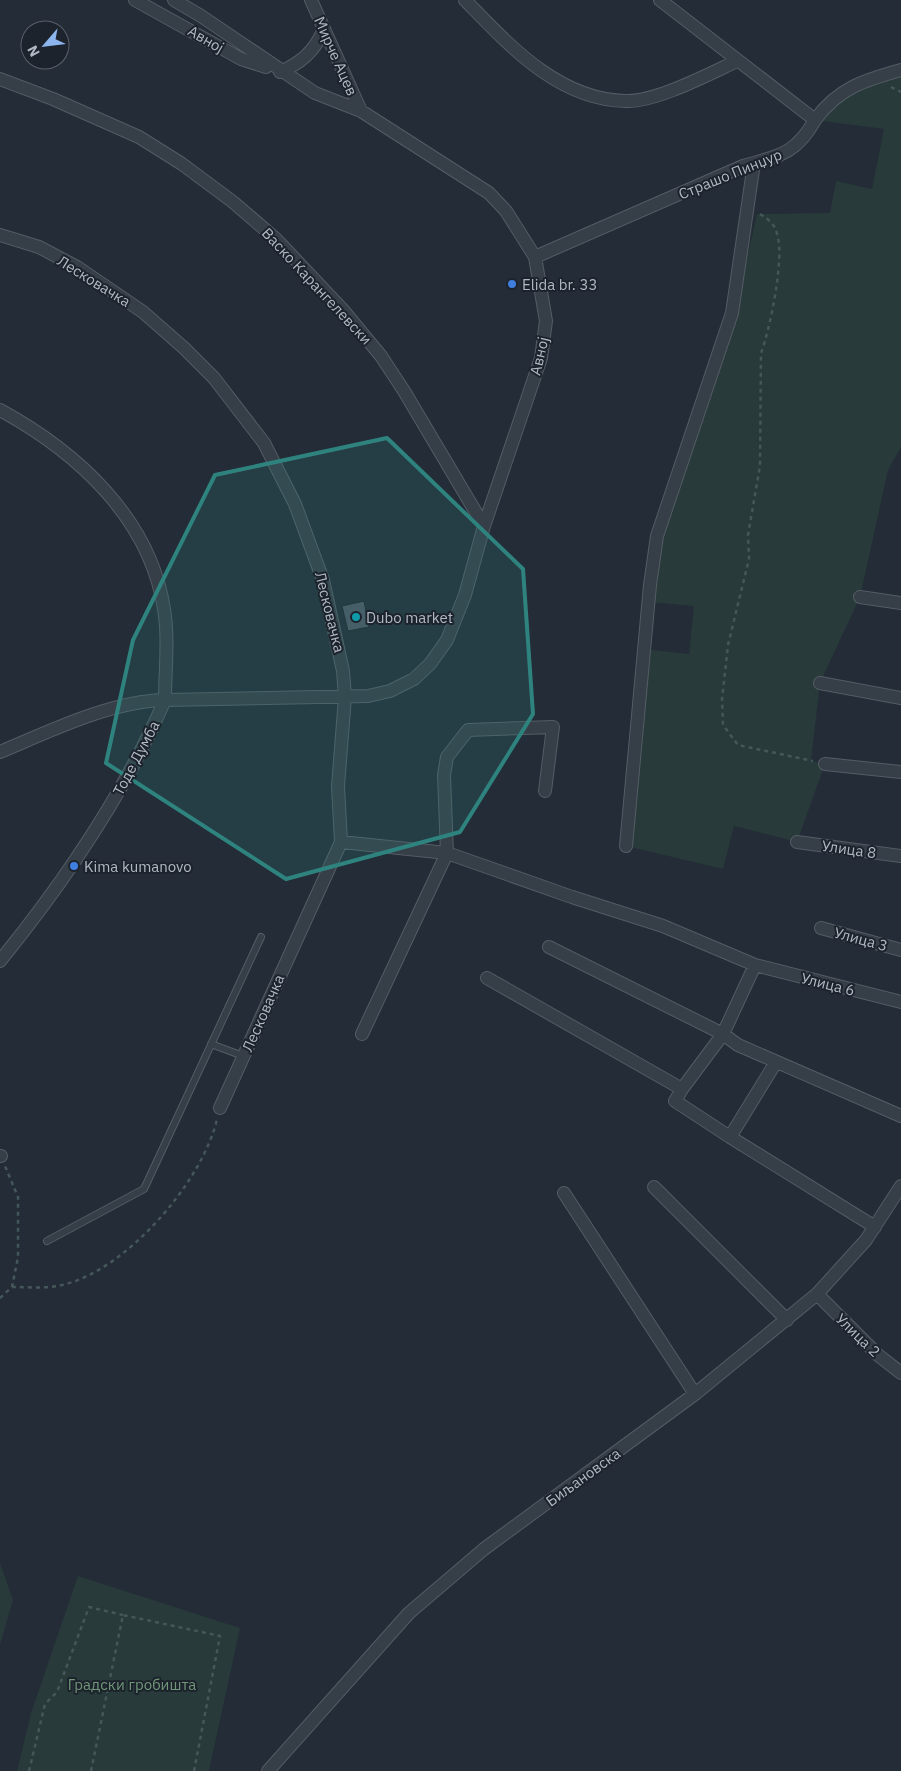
<svg xmlns="http://www.w3.org/2000/svg" width="901" height="1771" font-family="'IBM Plex Sans',sans-serif">
  <rect width="100%" height="100%" fill="#232c37"/>
  <path fill="#283a3a" d="M901,70V447L888,470L860,597L820,683L811,761L825,764L797,842L734,826L723,869L626,846L644,649L689,654L694,606L648,602L657,534L734,316L757,214L830,213L836,181L872,189L884,129L815,120L842,91Z
    M0,1563L13,1600L0,1645Z
    M78,1576L240,1628L209,1771H17L31,1713Z"/>
  <path fill="#4b5662" stroke="#1e252e" d="M364,601L369,627L348,631L342,606Z"/>
  <g fill="none" stroke-linecap="round" stroke-linejoin="round">
    <g stroke="#545c65" stroke-width="8">
      <path id="service" d="M211,1044L243,1056
        M47,1241L144,1189L261,937"/>
    </g>
    <g stroke="#545c65" stroke-width="14">
      <path id="minor" d="M135,0L241,59L266,67
        M311,0L361,111
        M465,0C509,45 558,100 626,101C656,102 709,74 737,61
        M280,72C301,63 315,51 324,29
        M0,79L53,99L139,137L182,164L233,202L276,239L343,310L381,356L404,391L484,526
        M815,120C838,88 865,80 901,70
        M0,235L39,247L77,267L143,312L184,348L214,378L264,443L295,504L323,580L343,671L345,697L338,786L341,842L220,1108
        M535,257L743,166C779,156 796,154 815,120L660,0
        M0,410C77,452 150,518 164,609C169,638 165,670 165,700C111,701 50,731 0,752
        M860,597L901,603
        M820,683L901,698
        M825,764L901,772
        M341,842L447,853L572,897L663,926L755,965L901,1002
        M797,842L901,856
        M626,846L650,585L657,536L732,313L754,163
        M821,928L901,950
        M549,947L723,1034L738,1045L901,1116
        M0,961C65,881 124,794 165,700L368,696L390,691L414,679L430,664L447,640L465,595L484,526L541,358L546,321L535,257L506,211L489,193L361,111L315,93L201,16L174,0
        M487,978L682,1089L723,1034L755,965
        M362,1034L447,853L444,775L447,757L468,730L553,727L545,791
        M682,1089L675,1101L730,1137L875,1227
        M730,1137L776,1062
        M0,1156H1
        M654,1187L787,1320
        M564,1193L695,1394
        M817,1294L878,1355L901,1373
        M268,1771L409,1613L484,1549L695,1394L817,1294L866,1240L901,1186"/>
    </g>
    <path stroke="#465759" stroke-width="2.5" stroke-dasharray="4 4" stroke-linecap="butt" d="M891,87L901,92
      M760,214C768,219 775,224 777,234C785,258 770,329 761,353L760,466L748,535L749,559L728,645L722,699L723,725L738,745L813,761
      M12,1287C28,1287 46,1289 62,1285C126,1271 203,1181 217,1119
      M0,1298L12,1287L18,1257V1197L5,1166
      M29,1771L45,1704L57,1692L89,1607L123,1615
      M91,1771L123,1615L220,1636L194,1771"/>
    <use href="#service" stroke="#363e47" stroke-width="6"/>
    <use href="#minor" stroke="#363e47" stroke-width="12"/>
  </g>
  <path fill="#2f837f" fill-opacity="0.2" stroke="#2f837f" stroke-width="4" stroke-linejoin="round" d="M387,438L523,569L533,714L460,832L286,879L106,763L133,640L215,475Z"/>
  <g fill="#3f7fe0" stroke="#1c232c" stroke-width="2">
    <circle cx="512" cy="284" r="5"/>
    <circle cx="74" cy="866" r="5"/>
  </g>
  <circle fill="#0f9aa8" stroke="#1c232c" stroke-width="2" cx="356" cy="617" r="5"/>
  <g text-anchor="middle" dominant-baseline="central" stroke-width="4" stroke-linejoin="round" paint-order="stroke">
    <g font-size="15" fill="#b1b9c4" stroke="#1c232c">
      <text transform="translate(206 39) rotate(30)">Авној</text>
      <text transform="translate(336 56) rotate(66)">Мирче Ацев</text>
      <text transform="translate(730 174) rotate(-22)">Страшо Пинџур</text>
      <text transform="translate(94 281) rotate(32)">Лесковачка</text>
      <text transform="translate(317 286) rotate(47)">Васко Карангелевски</text>
      <text transform="translate(539 356) rotate(-77)">Авној</text>
      <text transform="translate(330 612) rotate(76)">Лесковачка</text>
      <text transform="translate(136 758) rotate(-62)">Тоде Думба</text>
      <text transform="translate(849 849) rotate(8)">Улица 8</text>
      <text transform="translate(861 939) rotate(15)">Улица 3</text>
      <text transform="translate(828 984) rotate(14)">Улица 6</text>
      <text transform="translate(263 1013) rotate(-66)">Лесковачка</text>
      <text transform="translate(858 1335) rotate(44)">Улица 2</text>
      <text transform="translate(583 1477) rotate(-36)">Биљановска</text>
    </g>
    <g font-size="15" fill="#b1b9c4" stroke="#1c232c" text-anchor="start">
      <text x="522" y="284">Elida br. 33</text>
      <text x="366" y="617">Dubo market</text>
      <text x="84" y="866">Kima kumanovo</text>
    </g>
    <g font-size="15" fill="#719779" stroke="#1c232c">
      <text x="132" y="1684">Градски гробишта</text>
    </g>
  </g>
  <g transform="translate(45 45) rotate(242)"><circle r="24" fill="#1c232c" stroke="#585f69"/>
  <path d="M0-4L9 19L0 12L-9 19Z" fill="#8cb5ee"/>
  <text y="-8" font-size="14" font-weight="bold" text-anchor="middle" fill="#b1b9c4">N</text>
  </g>
</svg>
